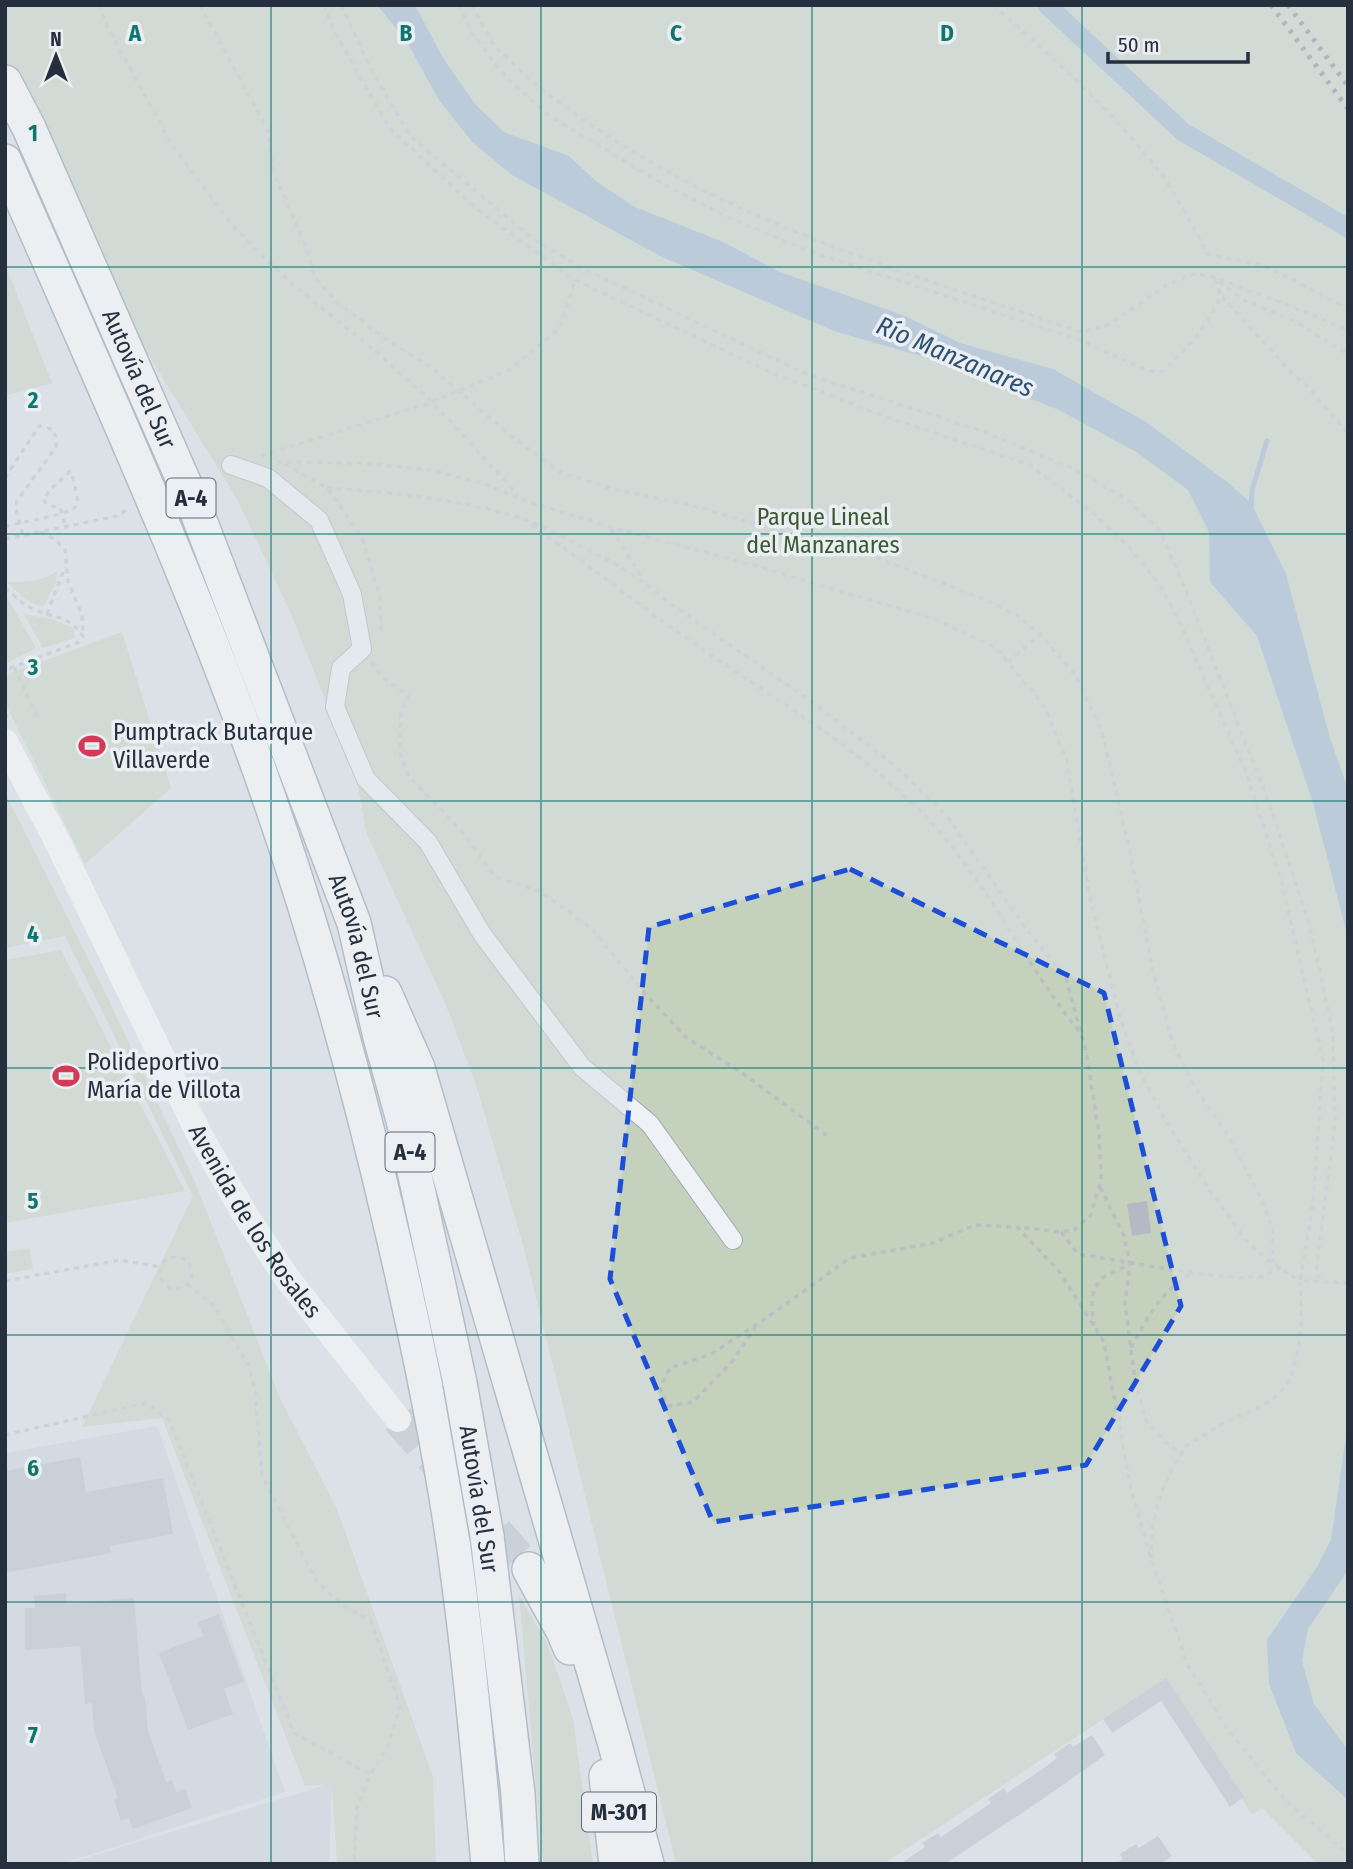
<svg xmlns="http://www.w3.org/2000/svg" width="1353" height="1869" font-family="'Fira Sans Condensed',sans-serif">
  <rect width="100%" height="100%" fill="#dce1e7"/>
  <path fill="#cad0d9" d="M157,1426L285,1792L61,1864H5V1453Z
    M332,1783L329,1864H66Z"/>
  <path fill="#c3d1bd" d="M5,5H1348V1864H1318L1262,1808L1252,1815L1166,1678L883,1864H676L524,1249L476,1085L445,1003L366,832L357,780L291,614L238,501L137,336L5,62Z
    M5,264L52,383L5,396Z
    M57,571L56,582L44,606C26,604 19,592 6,582C26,582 40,583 57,571Z
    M5,593L36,648L5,664Z
    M24,614L52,619L73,628L75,638L43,648Z
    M122,632L171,788L85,864L5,703V675Z
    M5,793L101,984L195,1182L280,1398L337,1509L433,1777L436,1864H337L332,1784L305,1786L162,1418L82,1427L193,1196L65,936L5,948Z
    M61,950L185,1191L5,1223V960Z
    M30,1248L33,1269L5,1274V1252Z
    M519,1595L548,1645L573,1719L593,1864H543Z"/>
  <path fill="#95b0c9" d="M377,5H415L443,58L475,104L504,132L569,156L597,182L635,207L723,242L780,272L905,316L960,343L1053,369L1146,422L1226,481L1251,503L1286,574L1330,738L1348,789V938L1313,803L1257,636L1210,582L1209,532L1188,490L1138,453L1059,410L927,358L834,331L660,256L512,175L473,143L439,100L407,42Z
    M1348,1423V1570L1308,1629L1302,1661L1314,1704L1348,1750V1800L1296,1753L1269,1684L1267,1640L1317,1567L1331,1540Z"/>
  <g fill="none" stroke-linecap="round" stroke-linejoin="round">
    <path stroke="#95b0c9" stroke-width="5" d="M1251,509L1252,490L1267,441"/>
    <path stroke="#95b0c9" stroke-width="19" d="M1047,5L1183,132L1348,228"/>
  </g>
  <path fill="#b3bac4" d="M1147,1201L1151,1233L1132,1236L1127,1204Z
    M80,1457L86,1492L163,1478L173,1534L110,1546L111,1553L5,1573V1471Z
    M66,1593L67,1604L134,1598L142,1695L145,1697L148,1731L166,1782L172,1780L176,1792L185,1789L192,1808L133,1829L129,1818L121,1821L114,1800L118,1798L94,1731L92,1703L85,1704L80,1646L25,1650V1608H35L34,1596Z
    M219,1614L244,1682L224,1689L233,1714L188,1730L159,1653L203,1636L198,1622Z
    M1166,1678L1244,1797L1230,1807L1161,1701L1112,1733L1103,1719Z
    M1092,1735L1105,1755L1040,1801L945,1864H900L925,1847L922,1843L938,1833L941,1837L991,1803L988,1799L1004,1788L1007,1793L1044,1768L1057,1758L1054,1754L1070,1743L1073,1747Z
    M1158,1836L1172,1856L1160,1864H1115L1123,1859L1120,1854L1136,1844L1139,1848Z"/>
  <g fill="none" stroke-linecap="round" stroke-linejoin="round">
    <path stroke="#b7bdc5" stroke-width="33" stroke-dasharray="33 17" stroke-linecap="butt" d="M398,1419L529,1569"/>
    <g stroke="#a1a8b1" stroke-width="20">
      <path id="street" d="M231,465L268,478L319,520L352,594L362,649L341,668L335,707L366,779L428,842L482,934L582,1067L650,1124L733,1240"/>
    </g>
    <g stroke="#838f9e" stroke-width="36">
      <g id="highway">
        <path id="s2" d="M5,82L29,128L195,507L354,923L380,1037L403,1120L460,1383"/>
        <path d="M5,161C90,355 178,548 251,747C309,906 355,1071 393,1236C416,1335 437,1435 452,1535C468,1644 478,1754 488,1864"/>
        <path d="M385,993L418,1068L614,1741L647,1864"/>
        <path d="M487,1536L518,1794L522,1864"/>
        <path d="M529,1569L563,1631L570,1648"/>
        <path d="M606,1776L616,1864"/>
      </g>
    </g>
    <path stroke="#babfc5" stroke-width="3.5" stroke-dasharray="5 5" stroke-linecap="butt" d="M98,5L109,30L172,145L232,225L292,284L374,350L432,402L518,495
      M200,5L269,133L272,169L307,249L315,278L337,302L388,341L432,368L512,437L560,472L612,489L687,504L811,540L869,555L984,599L1020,617L1042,637L1076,676L1102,731L1130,852L1154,975L1173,1043L1192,1082L1230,1139L1261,1198L1273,1230V1262
      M324,5L333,29L390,129L478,210L575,280L770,372L887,417L1030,465L1092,512L1128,546L1160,585L1177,617L1246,772L1281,880L1323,1060L1313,1204L1300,1281L1348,1283
      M341,5L371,69L410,136L533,239L578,266L806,374L979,430L1073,468L1129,501L1160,531L1184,586L1269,803L1310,926L1333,1034L1335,1122L1316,1273L1323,1282
      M458,5L474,36L508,80L550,116L654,179L725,216L803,249L1080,340L1148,371H1163C1187,349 1208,326 1221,296L1289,370L1309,388L1348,433
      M472,5C480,18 486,36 496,47C526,79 562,106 599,130C744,227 916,276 1081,332L1106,326L1167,285L1193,274L1210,276L1240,287L1316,316L1348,331
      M993,5C1049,54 1114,112 1159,171C1178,196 1192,227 1208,254L1265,266L1348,308
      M1215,279L1221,295
      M1219,282L1246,301L1296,322L1348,354
      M261,456L432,402L509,370L560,328L575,280
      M277,462L360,463L426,469L483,483L521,499L610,527L756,566L937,620L996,648L1044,706L1066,758L1091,903L1121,1021L1139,1070L1163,1116L1208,1188L1246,1240L1265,1258L1300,1281C1303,1313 1303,1376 1274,1398C1257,1410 1235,1417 1217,1427C1208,1433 1197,1438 1189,1444C1184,1448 1180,1456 1177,1461C1157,1493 1151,1522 1151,1558
      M285,464L327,488L362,537L380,597L381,627L378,634
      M5,478L39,426L52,429L56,437V447L17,501L16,510L23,535
      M327,488C391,492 456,499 519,517C540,524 562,537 582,547C612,561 639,576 664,599L812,702L894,765L946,815L1027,930L1066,979L1086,1051L1099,1134L1101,1180L1091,1215L1074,1230L1061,1232L1017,1227
      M5,525L7,526C20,522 71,515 76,506C80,497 73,483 72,473L69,472L51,489L43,500L48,505L60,508L66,527
      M531,525C588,564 642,608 699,647C780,703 869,753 935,827C991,889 1026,966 1079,1031
      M611,529L643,579
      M40,532L55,539L65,550L68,581L82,615L83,634
      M5,539L117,516L128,509
      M5,588C14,595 23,605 33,609C55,619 67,614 83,636L79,642L5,670
      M47,614L65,567
      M371,662L382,677L409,697L401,712L399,751L409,777L461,830L495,877L539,891L591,928L649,998L686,1037L748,1077L829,1137
      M1008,662L1046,629
      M14,667L39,721
      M5,713L10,722
      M1100,1187L1124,1236L1130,1264L1125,1303L1135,1380L1146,1420L1166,1443L1181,1454
      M1061,1232L1078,1254L1192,1273L1239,1278L1265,1276L1281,1267
      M160 1273a16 16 0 1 1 32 0a16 16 0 1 1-32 0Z
      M5,1281L120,1260L160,1267
      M187,1284L213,1305L249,1366L255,1391L262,1475L315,1579L341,1604L371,1621L400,1706L388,1745L370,1775L357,1807L354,1864
      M756,1326L731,1363L693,1402L668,1406L660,1388L670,1368L711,1354L762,1321L850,1258L933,1243L975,1225L1017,1227L1059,1271L1104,1342L1131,1490L1151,1558L1188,1666L1226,1727L1285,1800L1348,1854
      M1094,1326C1092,1309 1088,1289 1104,1277C1112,1272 1122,1269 1130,1264
      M1131,1348C1147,1318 1161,1291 1191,1274
      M1119,1421L1134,1382
      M5,1435L146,1403L169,1420L294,1733L370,1774"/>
    <use href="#street" stroke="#eef1f5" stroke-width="18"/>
    <path stroke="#fff" stroke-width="26" id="s1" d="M5,742L58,843L200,1136L244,1213L287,1278L398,1419"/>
    <use href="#highway" stroke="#fff" stroke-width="33"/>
    <path stroke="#758191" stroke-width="5" stroke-dasharray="3.5 7" stroke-linecap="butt" d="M1271,5L1348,109
      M1288,5L1348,86"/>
    <g stroke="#838f9e" stroke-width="36" stroke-linecap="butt">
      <path id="highway-bridge" d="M460,1383L487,1536"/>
    </g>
    <use href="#highway-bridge" stroke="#fff" stroke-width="33"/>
  </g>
  <path d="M0 0H1353V1869H0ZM850,869L1104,993L1181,1306L1086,1465L713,1522L610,1279L649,927Z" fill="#dce1e7" fill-opacity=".55" fill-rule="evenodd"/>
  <path fill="none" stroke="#1d4ed8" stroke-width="5" stroke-dasharray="14 9" stroke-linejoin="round" d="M850,869L1104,993L1181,1306L1086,1465L713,1522L610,1279L649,927Z"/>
  <path fill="none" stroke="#0f766e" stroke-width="2" stroke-opacity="0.55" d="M271,5V1864M541,5V1864M812,5V1864M1082,5V1864M5,267H1348M5,534H1348M5,801H1348M5,1068H1348M5,1335H1348M5,1602H1348"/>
  <defs>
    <g id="stadium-bare" transform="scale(2.1)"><path d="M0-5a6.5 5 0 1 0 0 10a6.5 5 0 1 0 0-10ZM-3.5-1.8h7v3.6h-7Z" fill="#d33a58" stroke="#ebeff4" stroke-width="2.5" paint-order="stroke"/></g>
  </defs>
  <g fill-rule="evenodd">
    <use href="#stadium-bare" x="92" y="746"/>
    <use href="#stadium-bare" x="66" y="1076"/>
  </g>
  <g text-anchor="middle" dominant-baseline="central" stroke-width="7" stroke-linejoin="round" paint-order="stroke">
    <g fill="#ebeff4" stroke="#606974" stroke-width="2">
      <rect x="166.5" y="478.5" width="49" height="39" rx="5"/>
      <rect x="385.5" y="1132.5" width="49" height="39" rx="5"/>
      <rect x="582" y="1792.5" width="74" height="39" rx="5"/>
    </g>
    <g font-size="23" font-weight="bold" fill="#252f3d">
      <text x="191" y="498">A-4</text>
      <text x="410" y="1152">A-4</text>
      <text x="619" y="1812">M-301</text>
    </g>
    <g font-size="24" fill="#252f3d" stroke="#ebeff4">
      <text stroke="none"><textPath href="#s2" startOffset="326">Autovía del Sur</textPath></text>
      <text stroke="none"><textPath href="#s2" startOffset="934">Autovía del Sur</textPath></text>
      <text stroke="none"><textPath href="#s1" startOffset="541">Avenida de los Rosales</textPath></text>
      <text transform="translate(479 1499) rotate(81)">Autovía del Sur</text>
    </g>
    <g font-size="24" fill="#3b5a32" stroke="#ebeff4">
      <text x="823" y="517">Parque Lineal<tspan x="823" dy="28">del Manzanares</tspan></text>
    </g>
    <g font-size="24" fill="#252f3d" stroke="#ebeff4" text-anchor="start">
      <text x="113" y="732">Pumptrack Butarque<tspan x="113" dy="28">Villaverde</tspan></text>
      <text x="87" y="1062">Polideportivo<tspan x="87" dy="28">María de Villota</tspan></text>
    </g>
    <g font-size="26" font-style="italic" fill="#2e5072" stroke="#ebeff4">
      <text transform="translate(955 357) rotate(23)">Río Manzanares</text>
    </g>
  </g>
  <g font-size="23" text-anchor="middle" font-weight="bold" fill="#0f766e" stroke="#ebeff4" stroke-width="7" stroke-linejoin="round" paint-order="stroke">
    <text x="135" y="41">A</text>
    <text x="406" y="41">B</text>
    <text x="676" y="41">C</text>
    <text x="947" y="41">D</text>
    <text x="33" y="141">1</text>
    <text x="33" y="408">2</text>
    <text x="33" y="675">3</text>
    <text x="33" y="942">4</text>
    <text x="33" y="1209">5</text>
    <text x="33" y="1476">6</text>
    <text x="33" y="1743">7</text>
  </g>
  <rect width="1353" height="1869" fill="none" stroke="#252f3d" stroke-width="14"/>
  <g transform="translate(56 56)" stroke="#ebeff4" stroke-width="5" paint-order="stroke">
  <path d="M0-5L12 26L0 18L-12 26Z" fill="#252f3d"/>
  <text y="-10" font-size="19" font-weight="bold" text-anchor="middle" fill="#252f3d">N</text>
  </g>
  <path d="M1108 52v10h140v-10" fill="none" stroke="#252f3d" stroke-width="3.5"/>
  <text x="1118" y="52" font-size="21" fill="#252f3d" stroke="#ebeff4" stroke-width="5" paint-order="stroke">50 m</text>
</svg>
